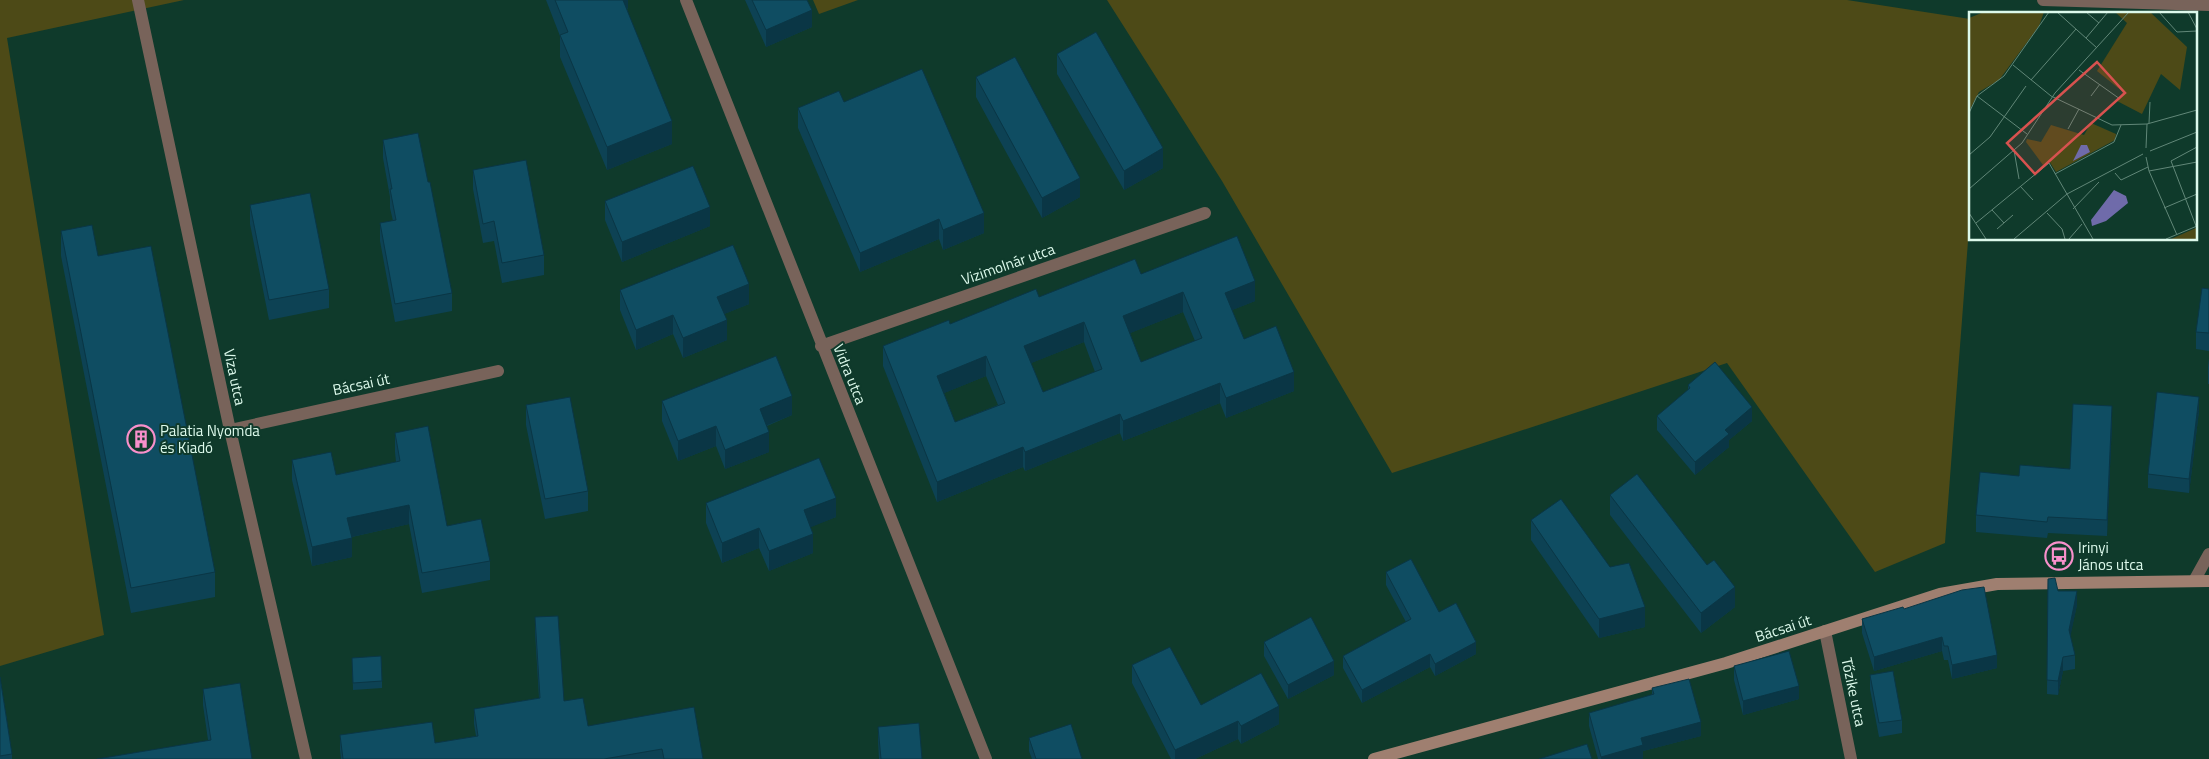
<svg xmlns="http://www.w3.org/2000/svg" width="2209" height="759" font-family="'Titillium Web',sans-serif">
  <rect width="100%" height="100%" fill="#0f3a2b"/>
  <path fill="#4d4a17" d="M0,0H184L7,38L104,635L0,666Z
    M813,0H858L819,14Z
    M1107,0H1847L1970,19V215L1945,543L1875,572L1727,363L1392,473L1222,181Z"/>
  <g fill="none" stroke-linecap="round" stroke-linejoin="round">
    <path stroke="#78635a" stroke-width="12" d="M138,0L230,430L306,759
      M686,0L986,759
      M2043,0L2209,5
      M821,346L1205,213
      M230,430L498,371
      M2194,581L2209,554
      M1825,631L1851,759"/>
    <path stroke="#9f7f70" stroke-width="12" d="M1374,759L1726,663L1940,594L1997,584L2209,581"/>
  </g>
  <path fill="#0d4254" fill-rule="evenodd" d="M546,0H628V8L627,9L672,144L607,170L560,57V36Z
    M745,0H807L812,27L766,47Z
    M1057,54L1163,168L1124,190L1057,74Z
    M976,77L1080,197L1042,218L976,97Z
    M844,102L984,233L943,250L939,239L860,272L798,128V108Z
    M383,140L428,182L452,293V311L395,322L380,241V223L393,221L390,208V197L383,158Z
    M473,170L544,255V275L502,283L494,241L483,243L473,189Z
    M605,201L710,226L622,262L605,220Z
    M250,205L329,289V308L269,320L250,224Z
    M61,231L98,256L215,572V597L131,613L61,256Z
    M1141,274L1255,301L1232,310L1244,339L1294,391L1226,418L1220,403L1123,441L1120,433L1025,471L1023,467L937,502L883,366V346L950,324L1039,297ZM1183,312L1195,341L1141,362L1130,333ZM1084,342L1095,372L1043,392L1031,363ZM986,376L998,405L955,422L944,393Z
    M2209,289V351L2196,349V332Z
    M620,290L749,304L724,314L727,340L683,358L673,334L636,350L620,310Z
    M2209,358V384H2208V367Z
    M1688,385L1752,421L1729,440V447L1695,475L1657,430V416L1688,390Z
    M662,401L792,415L767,426L769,452L725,469L716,446L678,461L662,421Z
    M526,405L588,491V511L545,519L526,425Z
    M2199,411L2189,493L2148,488V474Z
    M2112,422L2107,536L2048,533L2047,538L1976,532V515L2019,476L2070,469Z
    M395,433L447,526L490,561V580L422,593L409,524L352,537V557L312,566L292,480V460L336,475L396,462L395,452Z
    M1610,495L1735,607L1701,633L1610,515Z
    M706,503L836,517L810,527L813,553L769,571L759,548L722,563L706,523Z
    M1531,520L1645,627L1599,638L1531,540Z
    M1386,572L1439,612L1476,654L1435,676L1430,667L1362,703L1343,668V656L1406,622L1386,585Z
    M2048,579L2058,591L2077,605L2070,636L2075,655V669L2063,671L2058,695L2047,694Z
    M1904,609L1997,668L1952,679L1948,660H1944L1942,651L1874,671L1862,633V619Z
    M535,617L564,701L588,726L703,759H341L340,750V735L435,743L476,736L474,724V709L539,698L535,632Z
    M1264,642L1334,675L1288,699L1264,656Z
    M352,658L382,681V688L353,690Z
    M1132,665L1201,705L1279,724L1241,744L1238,739L1195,759H1171L1132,683Z
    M1734,666L1799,699L1743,715L1734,680Z
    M1870,675L1902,720V733L1879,737L1870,689Z
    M0,677L12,754V759H0Z
    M1652,688L1701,736L1643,751V759H1598L1589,726V713L1652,695Z
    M203,689L252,759L208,740L203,705Z
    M878,727L922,759H879L878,740Z
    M1029,738L1082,759H1032L1029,751Z"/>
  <path fill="#0a3645" d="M619,0H628V8L619,12Z
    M812,10V27L766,47V30Z
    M672,121V144L607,170V147Z
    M1163,148V168L1124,190V171Z
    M1080,178V197L1042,218V198Z
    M710,207V226L622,262V242Z
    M984,213V233L943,250V230Z
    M939,219V239L860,272V253Z
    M1255,281V301L1225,313V293Z
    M749,284V304L717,317V297Z
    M1183,292V312L1123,336V316Z
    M673,315V334L636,350V330Z
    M727,320V340L683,358V338Z
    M1084,322V342L1024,366V346Z
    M986,356V376L937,396V376Z
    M1294,372V391L1226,418V398Z
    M1220,383V403L1123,441V421Z
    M792,396V415L760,428V409Z
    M2199,397V411L2189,493V479Z
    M2112,406V422L2107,536V520Z
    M1752,407V421L1729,440V447L1695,475V462L1725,430Z
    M1120,414V433L1025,471V452Z
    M716,426V446L678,461V441Z
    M769,432V452L725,469V450Z
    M1023,447V467L937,502V482Z
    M836,498V517L804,530V510Z
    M409,505V524L347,538V518Z
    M759,528V548L722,563V543Z
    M813,534V553L769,571V551Z
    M352,538V557L312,566V547Z
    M1735,587V607L1701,633V613Z
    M2077,591V605L2069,643V630Z
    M1645,607V627L1599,638V619Z
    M1942,637V651L1874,671V657Z
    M1476,642V654L1435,676V664Z
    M1430,654V667L1362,703V690Z
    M1997,655V668L1952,679V665Z
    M2063,657V671L2058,695V681Z
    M1334,661V675L1288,699V685Z
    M1799,686V699L1743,715V701Z
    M1279,706V724L1241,744V726Z
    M1238,721V739L1195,759H1175V750Z
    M1701,722V736L1643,751V759H1601V757L1641,738Z"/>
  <path fill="#0f4d62" stroke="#0a3645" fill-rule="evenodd" d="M555,0H623L672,121L607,147L560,35L568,32Z
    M752,0H807L812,10L766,30Z
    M1096,32L1163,148L1124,171L1057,54Z
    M1015,57L1080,178L1042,198L976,77Z
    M922,69L984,213L943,230L939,219L860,253L798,108L839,91L844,102Z
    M418,133L428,182H430L452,293L395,304L380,223L396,220L390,189H392L383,140Z
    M526,160L544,255L502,263L494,221L483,224L473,170Z
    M693,166L710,207L622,242L605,201Z
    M310,193L329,289L269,300L250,205Z
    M92,225L98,256L151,246L215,572L131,588L61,231Z
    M1237,236L1255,281L1225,293L1244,339L1276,326L1294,372L1226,398L1220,383L1123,421L1120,414L1025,452L1023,447L937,482L883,346L949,320L950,324L1036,289L1039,297L1135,259L1141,274ZM1183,292L1202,338L1141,362L1123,316ZM1084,322L1102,369L1043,392L1024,346ZM986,356L1005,403L955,422L937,376Z
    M733,245L749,284L717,297L727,320L683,338L673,315L636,330L620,290Z
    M2202,288L2209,289V333L2196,332Z
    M776,356L792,396L760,409L769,432L725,450L716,426L678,441L662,401Z
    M1715,362L1752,407L1725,430L1729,434L1695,462L1657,416L1690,388L1688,385Z
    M2157,392L2199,397L2189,479L2148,474Z
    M570,397L588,491L545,499L526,405Z
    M2073,404L2112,406L2107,520L2048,517L2047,522L1976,515L1980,472L2019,476L2020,465L2070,469Z
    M428,426L447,526L481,519L490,561L422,573L409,505L347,518L352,538L312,547L292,460L331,452L336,475L400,461L395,433Z
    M819,458L836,498L804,510L813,534L769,551L759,528L722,543L706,503Z
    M1637,474L1707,565L1714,560L1735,587L1701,613L1610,495Z
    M1561,499L1610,567L1629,563L1645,607L1599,619L1531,520Z
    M1411,559L1439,612L1456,603L1476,642L1435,664L1430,654L1362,690L1343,656L1411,619L1386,572Z
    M2055,578L2058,591H2077L2069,630L2075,655L2063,657L2058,681L2047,680L2048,579Z
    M1984,587L1997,655L1952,665L1948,646H1944L1942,637L1874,657L1862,619L1903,607L1904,609L1962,590Z
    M558,616L564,701L583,698L588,726L694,707L703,759H664L662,749L604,759H343L340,735L432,722L435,743L478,736L474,709L540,698L535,617Z
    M1311,617L1334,661L1288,685L1264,642Z
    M1170,647L1201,705L1261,673L1279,706L1241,726L1238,721L1175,750L1132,665Z
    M1789,651L1799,686L1743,701L1734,666Z
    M381,656L382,681L353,683L352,658Z
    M1893,671L1902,720L1879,723L1870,675Z
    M0,677L12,754L0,756Z
    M1689,679L1701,722L1641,738L1643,745L1601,757L1589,713L1654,694L1652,688Z
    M240,683L252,759H97L211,740L203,689Z
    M919,723L922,759H881L878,727Z
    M1071,724L1082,759H1036L1029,738Z
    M1587,744L1592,759H1539Z"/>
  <defs>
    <g id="building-ring" transform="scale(1.4375)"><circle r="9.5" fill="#0f3a2b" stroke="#f890cb" stroke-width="1.5"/><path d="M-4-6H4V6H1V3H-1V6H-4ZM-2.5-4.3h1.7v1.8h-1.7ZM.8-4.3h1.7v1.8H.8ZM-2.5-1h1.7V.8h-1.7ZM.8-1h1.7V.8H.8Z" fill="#f890cb"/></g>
    <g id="bus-ring" transform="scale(1.4375)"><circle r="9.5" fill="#0f3a2b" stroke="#f890cb" stroke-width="1.5"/><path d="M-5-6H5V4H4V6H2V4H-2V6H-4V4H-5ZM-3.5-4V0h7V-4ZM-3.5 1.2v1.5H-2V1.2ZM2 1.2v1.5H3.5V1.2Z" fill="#f890cb"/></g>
  </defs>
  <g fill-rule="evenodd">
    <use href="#building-ring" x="141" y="439"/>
    <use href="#bus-ring" x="2059" y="556"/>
  </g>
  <g text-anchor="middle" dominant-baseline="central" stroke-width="4" stroke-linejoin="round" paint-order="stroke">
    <g font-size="15" fill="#ddfaec" stroke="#0f3a2b">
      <text transform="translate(1008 264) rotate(-19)">Vizimolnár utca</text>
      <text transform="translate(850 374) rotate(68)">Vidra utca</text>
      <text transform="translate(235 377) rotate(78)">Viza utca</text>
      <text transform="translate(361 384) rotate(-12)">Bácsai út</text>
      <text transform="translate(1783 628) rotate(-18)">Bácsai út</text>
      <text transform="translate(1854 692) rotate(78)">Tőzike utca</text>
    </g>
    <g font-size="15" fill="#ddfaec" stroke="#0f3a2b" text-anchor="start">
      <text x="160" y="430">Palatia Nyomda<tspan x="160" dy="17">és Kiadó</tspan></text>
      <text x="2078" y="547">Irinyi<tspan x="2078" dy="17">János utca</tspan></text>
    </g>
  </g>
  <g transform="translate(1969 12)">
    <rect width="228" height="228" fill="#0f3a2b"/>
    <path d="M15,0H75L70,14L39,56L30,68L10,80L0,99V6ZM146,0H181L218,35L211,78L192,62L173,102L148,89L154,80L128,59L158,11ZM122,111L147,122L146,128L87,160L80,149L74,153L57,130L58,127L72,130L82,113L115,123ZM227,216V227H202Z" fill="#4d4a17"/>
    <path d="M112,133H118L121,140L104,149ZM145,178L157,184L159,191L137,209L123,214L122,208Z" fill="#6f6baa"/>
    <path fill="none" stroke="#618778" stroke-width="1" d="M88,0L128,36M117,0L130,11M190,0L208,20L228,19M219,0L228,17M117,26L139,0M44,53L82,84L143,113L178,112L228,98M110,58L151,87M62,68L107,17M8,84L58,122M122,84L131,72M0,101L8,84L35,64L80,0M180,111L181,90M99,117L110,97M177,136L178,112M45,138L50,167M181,139L228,120M0,143L21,125L57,74M177,145L180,159L208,223M180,159L228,150M146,161L152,168L179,155M86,162L145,130L152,113M51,174L64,188M0,177L53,131L86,81L160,0M195,196L228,182M104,197L130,170M23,198L35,211M0,201L17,227M78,201L93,217L96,227M7,211L80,151L124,227M227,214L202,149L228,135M28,217L44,203M45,227L98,182L174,142M100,227L113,212M197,227L228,214"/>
    <path fill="#d7524f" fill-opacity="0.15" stroke="#d7524f" stroke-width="2.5" d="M128,50L156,81L66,162L38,131Z"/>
    <rect width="228" height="228" fill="none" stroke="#ddfaec" stroke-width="2.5"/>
  </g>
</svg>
